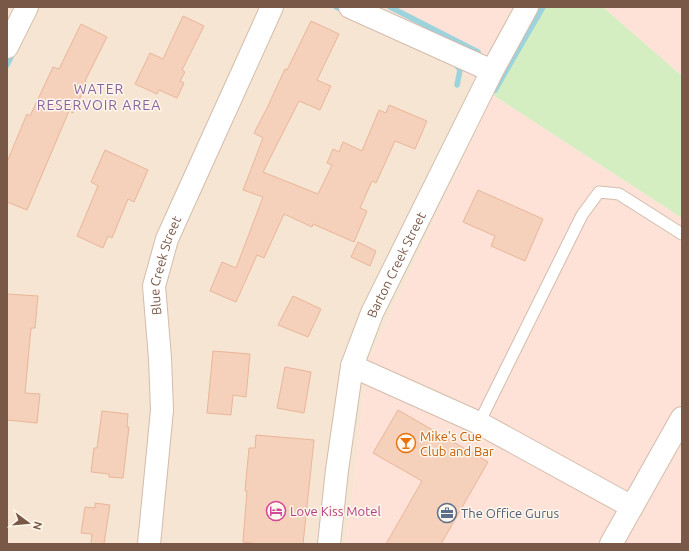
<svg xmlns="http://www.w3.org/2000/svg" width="689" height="551" font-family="Ubuntu,sans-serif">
  <rect width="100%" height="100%" fill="#fef3e4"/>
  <path fill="#f6e5d2" d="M7,7H375L493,95L368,362L346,544H7Z"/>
  <path fill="#ffe2d7" d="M375,7H545L493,95L682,218V544H346L368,362L493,95Z
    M603,7H682V76Z"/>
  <path fill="#d4edc1" d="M545,7H603L682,76V218L493,95Z"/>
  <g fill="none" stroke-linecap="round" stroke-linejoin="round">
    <path stroke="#9cd3dc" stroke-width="5.5" d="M336,7L345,11
      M390,7L478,52
      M455,63L460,70L457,85
      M7,65L14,51
      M495,90L543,7"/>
  </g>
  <path fill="#f5d0ba" stroke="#e9b699" d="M183,16L204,26L182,70L185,72L180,81L184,83L177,98L159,90L157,94L135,84L150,53L163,59Z
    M311,21L339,34L317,80L331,86L320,110L299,101L263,172L318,194L332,165L327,163L333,149L339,152L343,142L362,151L379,110L386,113L389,105L427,121L415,149L395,141L376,183L372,181L360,208L367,211L354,242L313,224L312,227L284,214L264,258L257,255L236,302L210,291L222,262L236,268L263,197L243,190L263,138L254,133L267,108L285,69L287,70Z
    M81,24L107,37L85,81L87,83L73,113L69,111L27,210L7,202V162L27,114L30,116L53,67L59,69Z
    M105,150L148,170L134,202L128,199L112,238L108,236L103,248L77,236L98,186L91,182Z
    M478,190L543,219L525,261L491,246L495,236L463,222Z
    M358,242L376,251L370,266L351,257Z
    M7,294L38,296L35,328H31L25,393L40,394L37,423L7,420Z
    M293,296L321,309L308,337L278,325Z
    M213,351L250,354L246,397L233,395L231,415L207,413Z
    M285,367L311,372L304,413L277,408Z
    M398,410L488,462L441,544H386L422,481L373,453Z
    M102,411L128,414L127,427H129L123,478L109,477V474L91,472L94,448H97Z
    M256,435L314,440L303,544H258L243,542L247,491H245L249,448H255Z
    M95,503L110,505L104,544H91L92,534L81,533L85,507L95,508Z"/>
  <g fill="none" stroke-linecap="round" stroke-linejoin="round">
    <g stroke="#d3bcac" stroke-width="13">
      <path id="service" d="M479,423L582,215L599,192L619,194L682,234"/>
    </g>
    <g stroke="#d3bcac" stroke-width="24">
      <g id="minor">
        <path d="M350,7L492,71"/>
        <path d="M7,47L27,7"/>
        <path d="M352,366L479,423L632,507"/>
        <path id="s1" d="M149,544L162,410L160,358L154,286L167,239L272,7"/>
        <path id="s2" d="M329,544L337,470L352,366L372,313L492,71L527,7"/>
        <path d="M611,544L682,418"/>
      </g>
    </g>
    <use href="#service" stroke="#fff" stroke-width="11"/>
    <use href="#minor" stroke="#fff" stroke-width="22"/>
  </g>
  <defs>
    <g id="bar-ring" transform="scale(1)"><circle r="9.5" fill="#fff7ec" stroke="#e8710a" stroke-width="1.5"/><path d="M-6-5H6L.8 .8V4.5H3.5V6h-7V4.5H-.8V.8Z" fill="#e8710a"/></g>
    <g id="hotel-ring" transform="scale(1)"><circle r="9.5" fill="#fff7ec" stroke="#d1479c" stroke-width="1.5"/><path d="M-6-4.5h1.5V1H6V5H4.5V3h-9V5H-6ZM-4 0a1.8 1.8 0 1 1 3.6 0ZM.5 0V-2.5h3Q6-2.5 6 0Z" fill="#d1479c"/></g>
    <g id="office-ring" transform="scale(1)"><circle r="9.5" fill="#fff7ec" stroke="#5c6f8a" stroke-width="1.5"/><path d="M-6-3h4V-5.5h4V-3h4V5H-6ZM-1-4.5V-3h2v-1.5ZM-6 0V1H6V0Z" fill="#5c6f8a"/></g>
  </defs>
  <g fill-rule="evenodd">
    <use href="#bar-ring" x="406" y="443"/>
    <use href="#hotel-ring" x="276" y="511"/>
    <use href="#office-ring" x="447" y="513"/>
  </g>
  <g text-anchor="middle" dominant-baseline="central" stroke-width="3" stroke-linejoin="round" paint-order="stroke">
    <g font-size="13" fill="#795847" stroke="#fff7ec">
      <text stroke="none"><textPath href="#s2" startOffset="290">Barton Creek Street</textPath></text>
      <text stroke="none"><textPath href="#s1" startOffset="281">Blue Creek Street</textPath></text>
    </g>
    <g font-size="13" fill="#c56008" stroke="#fff7ec" text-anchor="start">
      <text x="420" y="436">Mike's Cue<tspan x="420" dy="15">Club and Bar</tspan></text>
    </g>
    <g font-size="13" fill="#b23c85" stroke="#fff7ec" text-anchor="start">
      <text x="290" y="511">Love Kiss Motel</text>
    </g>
    <g font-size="13" fill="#4e5e75" stroke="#fff7ec" text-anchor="start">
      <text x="461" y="513">The Office Gurus</text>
    </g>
    <g font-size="14" letter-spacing="1" fill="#88629d" stroke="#fff7ec">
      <text x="99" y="89">WATER<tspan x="99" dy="16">RESERVOIR AREA</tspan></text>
    </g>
  </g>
  <rect width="689" height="551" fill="none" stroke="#795847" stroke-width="16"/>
  <g transform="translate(28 523) rotate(106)" stroke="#fff7ec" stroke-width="3" paint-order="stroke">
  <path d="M0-3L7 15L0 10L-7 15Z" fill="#795847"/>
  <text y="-6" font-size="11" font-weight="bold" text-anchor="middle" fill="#795847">N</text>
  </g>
</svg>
